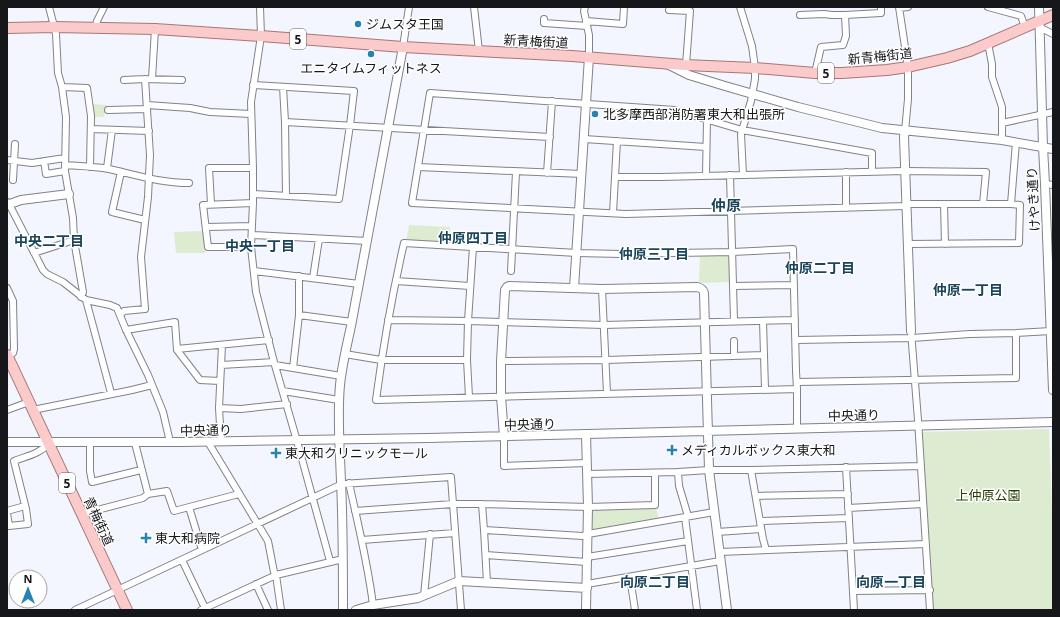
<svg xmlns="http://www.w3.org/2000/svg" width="1060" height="617" font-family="'Open Sans','Noto Sans JP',sans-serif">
  <rect width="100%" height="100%" fill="#f4f6ff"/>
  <path fill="#ddebd1" d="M91,104L107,105L104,117H93Z
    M409,225L450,227V244L406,242Z
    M203,231L205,253H176L174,232Z
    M727,254L730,257L731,282L699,283L700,255Z
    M1049,429L1053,538V610H933L920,432Z
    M656,508L659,519L593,530L591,529V512L594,509Z"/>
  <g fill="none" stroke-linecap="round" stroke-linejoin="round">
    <g stroke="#80828a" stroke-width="8">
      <path id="minor" d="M49,7L56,34L58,73L62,87L66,117L65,171L73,218L74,240L83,292L81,297
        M260,7L261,36L251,102L253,168V203L251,247L256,292L274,362L297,441L330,561
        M474,7L479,51
        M585,7L584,11L589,35V57
        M740,7L752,46L755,68V79L751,101L741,134L743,175
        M899,7L908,67V99L905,131
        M988,7L1021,16L1025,27
        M899,8L908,7
        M669,10L690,11L686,65
        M800,15L824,14L832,15H845
        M544,19V23L587,26
        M586,21L623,24L624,7
        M1039,27L1053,34
        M96,28L97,21L104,7
        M988,43L992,64V77L1002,107V140
        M403,47L409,7
        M815,73L821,47L843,45L846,36L845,15L881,13V7
        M152,79L155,29
        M124,80L145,79
        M62,87L87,88L91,116L90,167
        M283,87L285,122L286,196
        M147,105L190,108L210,112L251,114
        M108,110L147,109
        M285,122L550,137
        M1002,123L1053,112
        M91,129L149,131
        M584,139L706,147
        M7,160L32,163L65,158
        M44,161L46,174L65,171
        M65,165C79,166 95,166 109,169C136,175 161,183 189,183
        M418,167L582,174
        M107,168L112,130
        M121,172L112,212L145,220
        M846,172V208
        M872,172V153L742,130L675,110L430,93L412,203L626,214L906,206
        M547,173L552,101
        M730,175L734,321
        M706,176L707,119
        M615,177H661L905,171L986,172L983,204
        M13,180L15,144
        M1045,184L1053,185
        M253,194L339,199L350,125L354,91L253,85
        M7,202L9,204L43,270L47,274L63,282L86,300L110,305L117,308L126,330L148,375L163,412L170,442
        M211,204L209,168H253
        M906,204H1011L1020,205L1019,243L907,244
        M944,204L945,244
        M1011,204L1016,142
        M613,213L617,141
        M206,227L252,226
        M252,235L367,241
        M251,247H208L203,205L253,203
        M34,253L74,240
        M254,271L359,284
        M511,271L516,172
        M313,278L319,239
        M396,281L470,286
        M733,286L794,285
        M7,288L13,301L14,349L13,353L8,357
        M602,289L607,393
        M86,300L111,393
        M120,315L124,311L145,309L141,257L148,197L150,155L145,79L182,80
        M299,315L352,322
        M388,320L468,321L604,325L795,320
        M763,321L765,389
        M126,330L175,322L177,350L200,380L220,381
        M911,331L918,420L930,610
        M796,340L912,338L970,334L1016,333L1051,331
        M734,341V356
        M177,349L269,340
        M345,354L381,360H467
        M501,361L606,360L764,355
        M221,365L274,362
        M275,365L341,376
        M293,368L299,315V276
        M797,382L1016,378V333
        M797,389L376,400C383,347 392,295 404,243L577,253L621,254L732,252L793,249L796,371L797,389V429
        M283,391L339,400
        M469,397L467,360L468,321L473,247
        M219,408L241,409L287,404
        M7,410L29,402
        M33,410L132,390L152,385
        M504,437V466L587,463
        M208,442L268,541L274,572L276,575L281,610
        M221,442L219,408L222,345
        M90,443V471L92,482L141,470
        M135,443L148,494
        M846,467L854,610
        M751,470L763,539L766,550
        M678,472L679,486L688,516
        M587,474L678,472L709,470H751L921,466
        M349,483C358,524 368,564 373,605
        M756,496L848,494
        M482,504L484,530L487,582
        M189,507L202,550
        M848,508L923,504
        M7,511L25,506
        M355,511L453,504H482L588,507L655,505V473
        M7,513L9,526L28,524L26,509L14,461C27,456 40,454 49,443
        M82,514L143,498L148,494L167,491L174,511L239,494
        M685,517L697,610
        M760,521L849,518
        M484,530L583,536L588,534L714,512
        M717,532L761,529
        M362,540L455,533
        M719,552L926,544
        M486,555L587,562
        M587,557L688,541
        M182,560L206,610
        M630,577L635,610
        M256,584L268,610
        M587,584L720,561
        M853,591L930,590
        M424,596L430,534
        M75,610L342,484L451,477L461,610
        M201,610L276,575L343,559"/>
    </g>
    <g stroke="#80828a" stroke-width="10">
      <path id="tertiary" d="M1039,7L1043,147L1045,184L1053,390
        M669,65L689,75L725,86L798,107L882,128L1002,140L1053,149
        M905,131L904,137L911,331
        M7,205L21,200L69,194
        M574,288L589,57
        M504,437L501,396V361L505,290L507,287L509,286L602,289L697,287C701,288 703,289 704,293L709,470L727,610
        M7,442H183L428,438L1053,422
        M343,610C343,568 343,525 341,482C340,450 337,417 340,385C342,365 347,345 351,326L403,47
        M356,610L373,605L418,598L459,581L587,588
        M586,610L588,507L586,434"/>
    </g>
    <g stroke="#a87676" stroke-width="12">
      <path id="primary" d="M7,28L54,27L155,29L261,36L403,47L572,56L685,65L755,68L815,73H842L887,70L908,67L947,58L970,51L1053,15
        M7,355L127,610"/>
    </g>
    <use href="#minor" stroke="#fff" stroke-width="6"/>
    <use href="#tertiary" stroke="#fff" stroke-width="8"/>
    <use href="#primary" stroke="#facbca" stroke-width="10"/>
  </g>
  <g fill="#2783b0" stroke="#fff" stroke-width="1.5">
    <circle cx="358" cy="24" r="4"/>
    <circle cx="371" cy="54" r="4"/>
    <circle cx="595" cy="114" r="4"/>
    <path d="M670 444h4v4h4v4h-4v4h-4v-4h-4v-4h4z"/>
    <path d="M274 447h4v4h4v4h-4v4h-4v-4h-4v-4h4z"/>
    <path d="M144 532h4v4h4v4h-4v4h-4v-4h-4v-4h4z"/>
  </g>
  <g text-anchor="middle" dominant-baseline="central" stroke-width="3" stroke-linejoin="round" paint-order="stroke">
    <g fill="#fff" stroke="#5c5d5f" stroke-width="1">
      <rect x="290" y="29" width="16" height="20" rx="3"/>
      <rect x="818" y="63" width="16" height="20" rx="3"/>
      <rect x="59" y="473" width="16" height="20" rx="3"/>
    </g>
    <g font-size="12" font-weight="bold" fill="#16171a">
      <text x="298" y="39">5</text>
      <text x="826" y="73">5</text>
      <text x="67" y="483">5</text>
    </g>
    <g font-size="13" fill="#16171a" stroke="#fff" text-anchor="start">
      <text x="366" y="24">ジムスタ王国</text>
      <text x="371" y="68" text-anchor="middle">エニタイムフィットネス</text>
      <text x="603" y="114">北多摩西部消防署東大和出張所</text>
      <text x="681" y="450">メディカルボックス東大和</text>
      <text x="285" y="453">東大和クリニックモール</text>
      <text x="155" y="538">東大和病院</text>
    </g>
    <g font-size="13" fill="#16171a" stroke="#fff">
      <text transform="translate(536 41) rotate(3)">新青梅街道</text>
      <text transform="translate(880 56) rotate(-6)">新青梅街道</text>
      <text transform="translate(1033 199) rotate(-93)">けやき通り</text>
      <text transform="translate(854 415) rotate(-1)">中央通り</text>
      <text transform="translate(530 424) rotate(-1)">中央通り</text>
      <text transform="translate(206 430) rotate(-1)">中央通り</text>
      <text transform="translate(99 521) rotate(65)">青梅街道</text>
    </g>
    <g font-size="13" fill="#273e06" stroke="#fff">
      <text x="988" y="495">上仲原公園</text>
    </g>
    <g font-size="14" font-weight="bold" fill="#1a455b" stroke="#fff">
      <text x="473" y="237">仲原四丁目</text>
      <text x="49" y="240">中央二丁目</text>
      <text x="260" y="245">中央一丁目</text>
      <text x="654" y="253">仲原三丁目</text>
      <text x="820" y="267">仲原二丁目</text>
      <text x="968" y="289">仲原一丁目</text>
      <text x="655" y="581">向原二丁目</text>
      <text x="891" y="581">向原一丁目</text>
    </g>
    <g font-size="15" font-weight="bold" fill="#1a455b" stroke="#fff">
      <text x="726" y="205">仲原</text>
    </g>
  </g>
  <rect width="1060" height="617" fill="none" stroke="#16171a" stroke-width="16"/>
  <g transform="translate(28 589)"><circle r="19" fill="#ffffff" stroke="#a2a2a3"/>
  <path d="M0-3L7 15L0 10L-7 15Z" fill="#2783b0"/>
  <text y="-6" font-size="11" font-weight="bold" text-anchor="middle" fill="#16171a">N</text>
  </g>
</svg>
